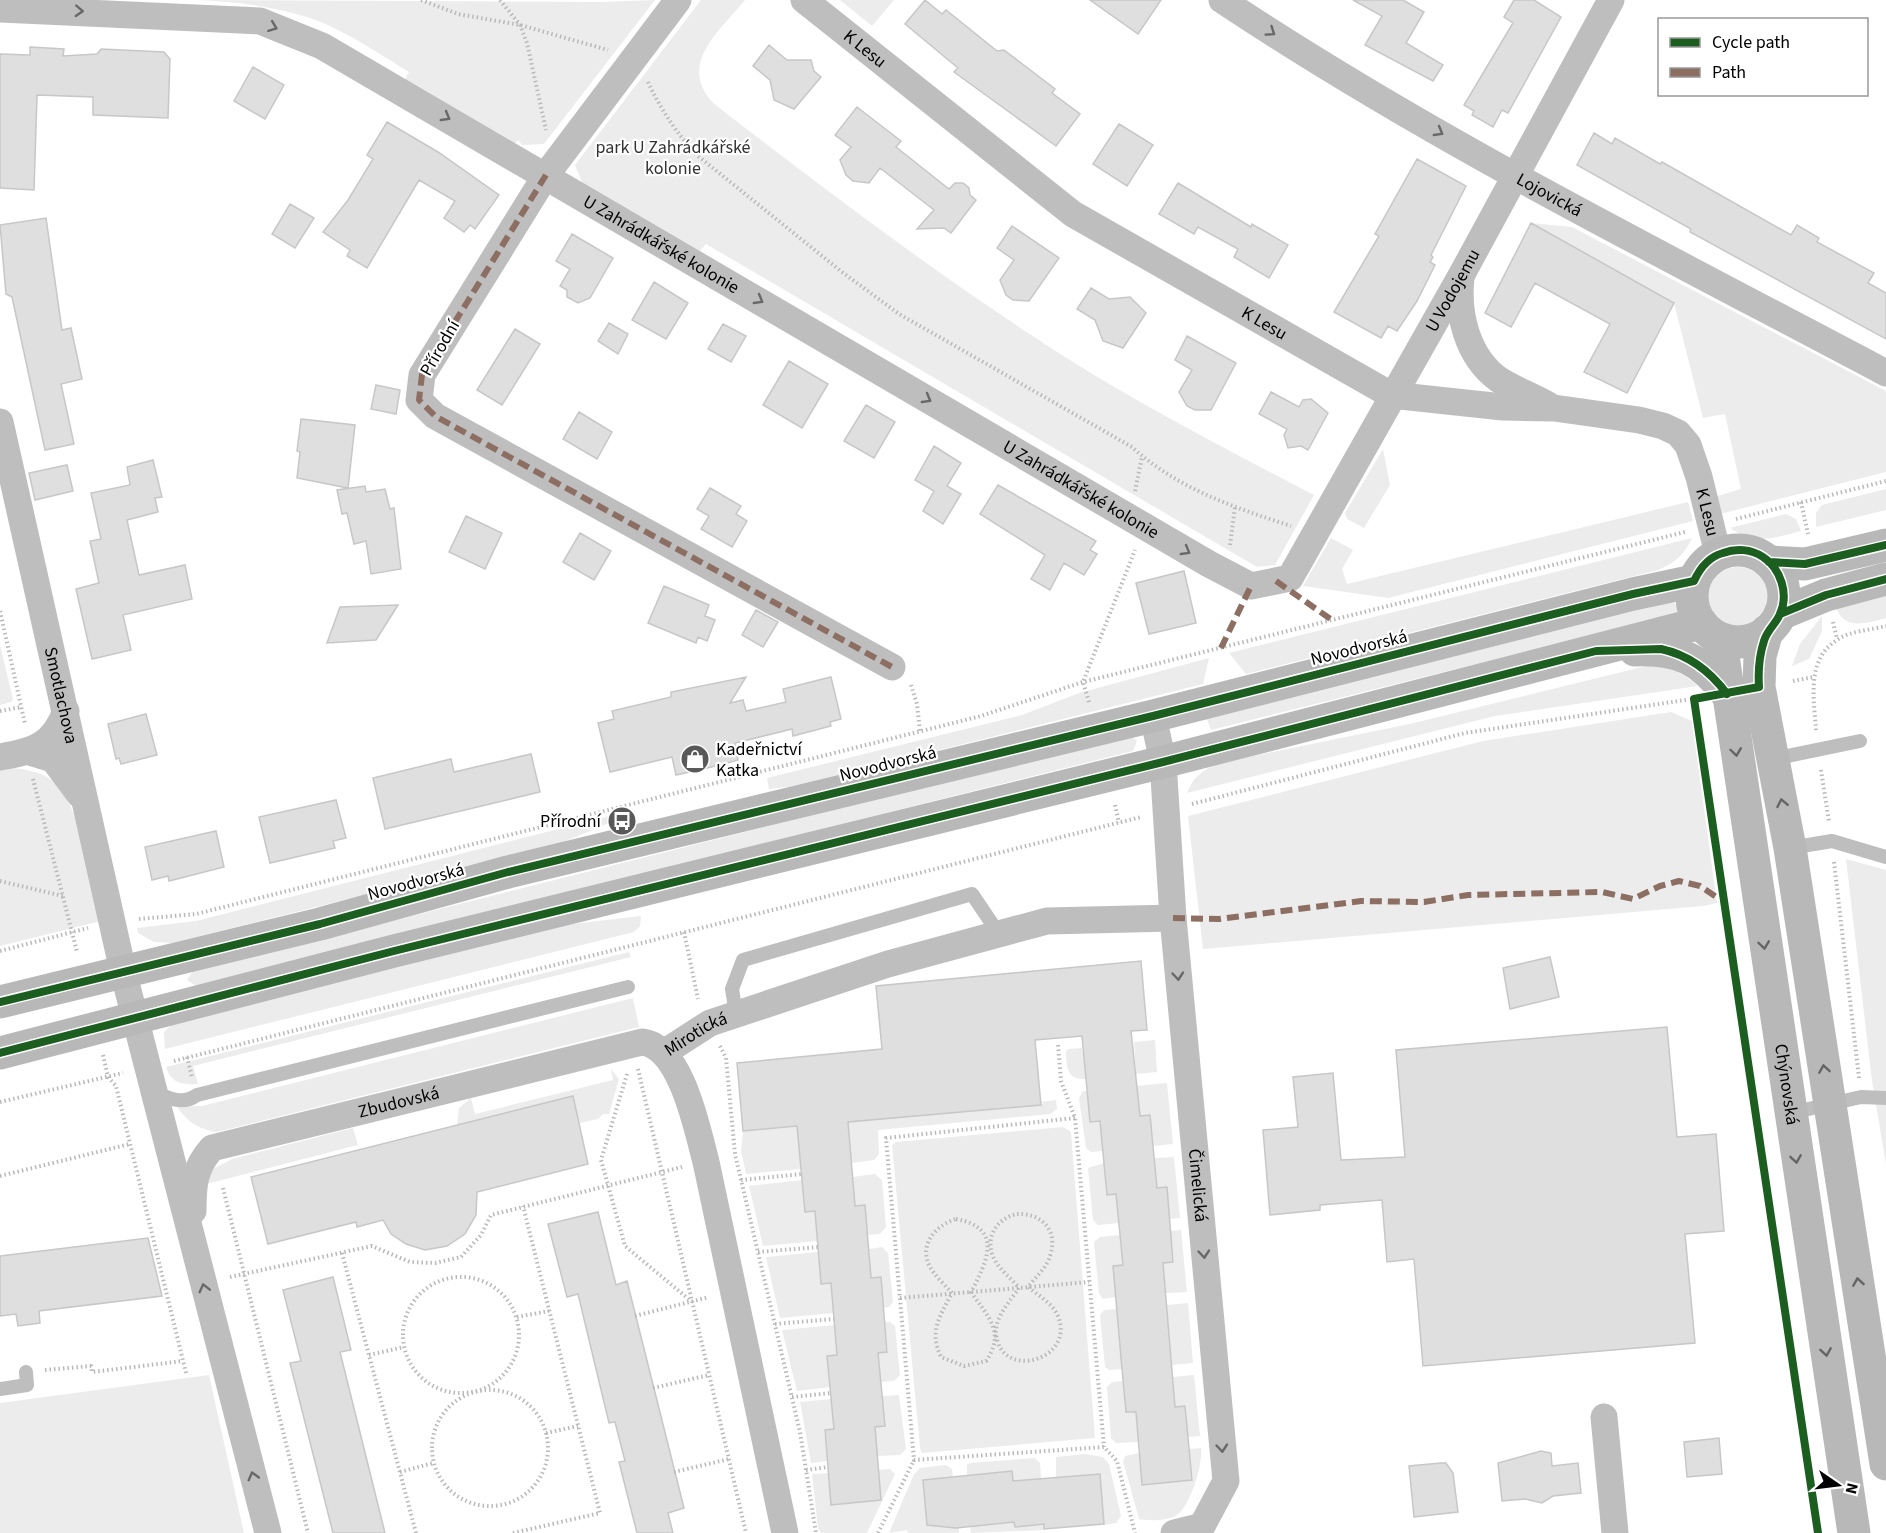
<svg xmlns="http://www.w3.org/2000/svg" width="1886" height="1533" font-family="'Source Sans 3',sans-serif">
  <rect width="100%" height="100%" fill="#fff"/>
  <path fill="#ececec" d="M193,0L602,2L655,0L544,144L522,145L518,140L513,146L404,81L409,72C381,55 352,35 321,22C282,7 234,1 193,0Z
    M701,0H745C720,31 677,64 713,103C815,182 918,260 1025,331C1117,393 1216,444 1314,495L1275,565L1257,567L706,244L700,251L584,187L575,165Z
    M840,0H894L872,26Z
    M1531,223L1572,227L1886,391V472L1720,514L1714,497L1741,489L1725,414L1703,418L1674,303Z
    M1383,449L1390,485L1364,528L1347,519L1345,513Z
    M1886,489V510L1816,527V513L1822,505Z
    M1688,502L1693,521L1388,598L1303,586L1331,538L1353,550L1342,569L1347,584Z
    M1786,514L1796,519L1801,531C1775,538 1754,545 1730,528Z
    M1692,538C1684,555 1675,563 1658,570L1246,674L1229,653Z
    M1708 597a30 30 0 1 1 60 0a30 30 0 1 1-60 0Z
    M1886,595V618C1867,623 1845,631 1836,608Z
    M1674,602L1679,609L1676,614L1211,730L1207,719L1643,607Z
    M1822,616V631L1809,659L1792,666L1800,644Z
    M0,645L13,699L11,702L0,705Z
    M1209,658L1203,684L796,786L769,789L767,778L1022,715L1079,693Z
    M1646,666C1668,667 1681,671 1698,686L1495,716L1187,793C1193,777 1203,770 1218,763L1414,723Z
    M1671,712L1692,721L1717,903L1703,906L1203,949L1188,816L1483,741Z
    M1131,735L1137,741L1133,751L196,986L187,980L193,971Z
    M13,768C30,770 47,773 59,787C80,810 93,889 101,921L0,946V770Z
    M617,814L618,819L547,849L172,943L154,942L138,933L137,928L196,921Z
    M1846,859L1886,870V1164L1872,1081Z
    M641,916L640,926L634,932L165,1049L164,1032L173,1023L563,925Z
    M629,952L631,957L193,1066L198,1084C182,1085 172,1084 166,1067Z
    M633,998L639,1027L217,1132C197,1129 187,1121 176,1105L202,1106Z
    M1155,1040L1157,1072L1136,1074L1134,1042Z
    M1082,1048L1086,1079C1068,1080 1066,1068 1066,1052L1068,1049Z
    M611,1069L619,1079L609,1114H603L598,1119L580,1123L573,1096L457,1125L459,1108L471,1098L475,1114L613,1080Z
    M1167,1083L1173,1144L1152,1146L1150,1115L1140,1116L1137,1086Z
    M1083,1091H1087L1090,1122L1100,1121L1103,1151L1091,1152L1086,1148L1079,1098Z
    M1056,1100L1057,1109L1050,1114L878,1130L879,1154L874,1160L851,1163L831,1123L1044,1104L1040,1102Z
    M805,1126L798,1138L801,1169L746,1174L741,1151L743,1131Z
    M1063,1127L1071,1132L1095,1438L922,1453L920,1448L892,1145L896,1142Z
    M353,1128L358,1145L202,1185L213,1169L232,1159Z
    M1174,1157L1180,1218L1169,1219L1157,1188L1154,1158Z
    M1104,1163L1106,1194H1116L1119,1223L1098,1225L1093,1220L1088,1168Z
    M875,1174L882,1180L886,1227L880,1234L867,1235L865,1205L855,1206L852,1177Z
    M802,1180L805,1212L815,1211L818,1241L763,1246L749,1186Z
    M1181,1230L1187,1292L1166,1293L1163,1263L1174,1262L1170,1231Z
    M1120,1235L1123,1265L1113,1266L1116,1297L1103,1299L1099,1294L1094,1242L1100,1237Z
    M882,1247L888,1253L893,1302L889,1307L883,1308L881,1277L871,1278L869,1249Z
    M818,1252L821,1284L831,1283L834,1313L780,1318L766,1257Z
    M1188,1303L1193,1363L1172,1365L1167,1305Z
    M1117,1309L1122,1369L1109,1370L1105,1367L1100,1315L1104,1310Z
    M885,1322H890L895,1326L900,1375L894,1381L880,1382L878,1353L888,1352Z
    M835,1325L837,1355L827,1356L831,1387L797,1391L782,1330Z
    M209,1375L244,1533H0V1403Z
    M1194,1375L1200,1436L1188,1437L1186,1406L1175,1407L1173,1377Z
    M1123,1381L1125,1411L1136,1412L1138,1442L1116,1443L1111,1438L1107,1387L1112,1382Z
    M899,1395L906,1449L900,1455L877,1456L875,1427L885,1426L882,1396Z
    M831,1399L834,1429L824,1430L827,1461L811,1463L800,1402Z
    M1201,1448C1203,1464 1191,1504 1177,1515C1169,1521 1148,1521 1139,1519L1123,1461L1125,1456L1140,1453L1142,1485L1193,1480L1189,1449Z
    M1086,1454L1103,1457L1109,1464L1121,1516L1116,1523L1104,1525L1100,1474L1056,1478V1457Z
    M1035,1458L1040,1463L1041,1479L1013,1481L967,1476V1465L970,1463Z
    M946,1465L952,1469L953,1477L923,1479L927,1525L959,1527V1533H908L907,1530L889,1533L914,1474L920,1468Z
    M890,1469L895,1474L867,1533H821L818,1528L812,1474L829,1473L831,1505L881,1500L879,1470Z
    M1014,1522L1015,1527L1044,1524V1530L971,1533L970,1526Z"/>
  <path fill="#dfdfdf" stroke="#c7c7c7" stroke-width="1.5" d="M925,0L942,14L946,10L997,51L1004,50L1055,89L1052,93L1080,114L1056,146L954,72L958,68L905,24Z
    M1090,0H1161L1138,34Z
    M1353,0H1403L1424,12L1406,43L1443,65L1433,81L1365,45L1382,16Z
    M1514,0H1534L1561,17L1508,113L1502,110L1493,127L1472,115L1474,111L1464,105L1513,23L1504,17Z
    M769,45L787,60H811L814,71L821,77L794,109L774,100L770,80L753,66Z
    M30,47L64,49L63,56L97,54L101,49L164,52L170,59L168,118L93,115V97L37,95L34,190L0,188V54L30,55Z
    M253,67L284,85L265,119L234,101Z
    M857,107L901,141L896,147L949,189L955,183H963L969,188L970,195L976,200L951,233L944,228L917,229L934,210L880,168L869,183L853,181L846,175L840,160L851,147L835,135Z
    M387,122L438,152L499,195L475,229L470,225L464,232L444,218L455,201L419,180L367,268L347,256L350,250L323,232L348,200L373,159L367,155Z
    M1119,124L1153,145L1127,186L1093,164Z
    M1594,133L1612,144L1615,138L1660,164L1662,162L1791,235L1797,225L1819,238L1817,242L1874,273L1868,283L1886,293V339L1690,232L1691,229L1577,165Z
    M1417,159L1466,186L1431,255L1433,257L1430,262L1435,265L1417,301L1397,331L1388,326L1381,338L1334,312L1379,236L1375,234Z
    M1178,183L1251,227L1252,224L1288,245L1269,278L1234,257L1238,249L1198,227L1194,234L1159,214Z
    M290,204L314,218L295,248L272,234Z
    M46,218L62,330L71,328L82,379L61,384L74,444L45,450L12,297L6,294L0,225Z
    M1531,223L1674,303L1627,393L1584,372L1610,324L1535,283L1511,327L1485,313Z
    M1012,226L1059,258L1029,301L1013,300L1006,295L1000,280L1014,260L997,248Z
    M572,234L613,258L590,298L578,303L567,297V290L560,286L570,269L556,261Z
    M654,282L688,303L666,339L632,320Z
    M1091,288L1109,299L1130,297L1146,313L1123,348L1103,341L1095,320L1077,309Z
    M609,323L628,334L618,354L598,341Z
    M723,324L746,336L731,362L708,349Z
    M515,329L540,344L502,405L477,390Z
    M1187,336L1236,363L1211,410H1195L1187,406L1179,392L1192,370L1175,360Z
    M789,361L828,384L802,428L763,405Z
    M376,385L400,390L396,414L371,409Z
    M1271,392L1299,407L1303,400L1311,399L1328,413L1308,450L1301,446L1288,448L1284,435L1287,429L1259,414Z
    M866,405L895,422L874,458L844,441Z
    M579,412L612,432L597,459L563,439Z
    M301,419L355,425L348,488L297,478L300,452L297,451Z
    M934,446L961,463L947,486L961,494L943,524L923,511L934,491L915,480Z
    M153,460L162,497L155,498L158,512L127,520L139,575L185,565L192,599L123,615L131,650L92,659L76,589L99,583L90,541L101,539L91,493L130,485L127,467Z
    M67,465L73,491L35,500L29,473Z
    M998,485L1096,541L1090,550L1097,554L1084,575L1064,563L1050,590L1031,579L1045,555L980,514Z
    M365,486L366,492L385,489L390,509L394,508L401,569L371,574L366,541L354,544L347,513L342,514L337,490Z
    M710,488L741,506L736,514L747,521L732,547L701,529L709,516L697,509Z
    M466,516L502,533L485,569L449,552Z
    M580,533L611,551L594,580L563,562Z
    M1184,571L1196,623L1149,634L1136,583Z
    M664,586L709,605L705,616L715,620L707,641L698,637L696,643L648,623Z
    M398,605L376,640L327,643L340,607Z
    M756,610L778,622L763,647L742,635Z
    M746,677L730,703L743,700L746,711L786,702L783,689L831,677L841,719L830,722L831,726L793,736L792,729L735,743L738,760L720,765L676,775L672,757L610,772L598,723L614,719L612,711L671,697V692Z
    M146,714L157,755L121,764L119,758L116,759L108,724Z
    M531,754L540,792L385,829L373,778L451,759L454,772Z
    M336,800L346,838L333,841L335,848L270,863L259,817Z
    M216,831L224,867L169,881L168,876L152,880L145,847Z
    M1550,957L1559,997L1510,1009L1503,968Z
    M1141,961L1147,1030L1131,1031L1140,1116L1150,1115L1157,1188L1167,1187L1173,1262L1163,1263L1175,1407L1185,1406L1192,1480L1142,1485L1136,1412H1126L1122,1369L1113,1266L1123,1265L1116,1194L1107,1195L1100,1121L1090,1122L1082,1036L1035,1040L1041,1105L848,1122L855,1206L865,1205L871,1278L881,1277L887,1352L878,1353L885,1426L875,1427L881,1500L831,1505L825,1430L834,1429L827,1356L837,1355L831,1283L821,1284L815,1211L805,1212L797,1126L743,1131L737,1063L882,1049L876,986Z
    M1667,1027L1677,1137L1716,1134L1724,1231L1685,1234L1695,1343L1423,1366L1414,1259L1387,1262L1382,1200L1320,1205V1210L1270,1215L1263,1130L1298,1127L1293,1077L1333,1073L1341,1160L1405,1157L1396,1050Z
    M573,1096L588,1164L477,1192L476,1215L465,1234L447,1246L425,1250L406,1244L391,1234L383,1220L357,1227L356,1222L268,1244L251,1177Z
    M598,1212L616,1285L627,1281L684,1508L668,1513L673,1533H637L619,1462L625,1461L615,1422L609,1423L578,1294L567,1297L548,1224Z
    M148,1238L162,1296L39,1311L40,1323L18,1326L16,1314L0,1316V1256Z
    M333,1277L351,1350L340,1352L385,1533H333L290,1363L301,1361L283,1290Z
    M1719,1438L1722,1474L1687,1477L1684,1442Z
    M1541,1451L1551,1453L1552,1466L1578,1463L1581,1493L1553,1496L1542,1503L1525,1499L1502,1501L1498,1463Z
    M1441,1463H1446L1453,1473L1458,1512L1414,1517L1409,1466Z
    M1012,1471L1013,1481L1100,1474L1104,1524L1044,1529V1524L1015,1527L1014,1522L956,1528L927,1525L923,1480Z"/>
  <g fill="none" stroke-linecap="round" stroke-linejoin="round">
    <path stroke="#b9b9b9" stroke-width="4" stroke-dasharray="1.5 3" stroke-linecap="butt" d="M421,0L458,14L520,25L608,50
      M500,0L520,25L527,43L546,130
      M648,82C661,110 677,134 698,156L842,272L899,314L1132,447C1178,489 1233,507 1291,526
      M1135,491L1142,457
      M1801,502L1808,534
      M1736,519L1886,481
      M1230,545L1235,507
      M0,611L25,724
      M1833,622L1837,639
      M1793,681L1813,677
      M911,685L917,704L920,731
      M1089,702L1083,682L1135,550
      M1694,703L1818,1533
      M0,711L22,707
      M1816,730C1814,699 1806,659 1837,640C1849,631 1871,630 1886,626
      M1821,770L1829,822
      M33,779L77,952
      M1192,804L1465,733L1692,699
      M1115,805L1119,823
      M1834,862L1859,1078
      M0,881L63,896
      M139,919L196,914L981,716L1083,682L1685,532
      M684,932L698,999
      M0,951L88,928
      M1058,1045L1061,1081L1075,1118L1104,1447
      M720,1046L726,1058L735,1154L800,1432L816,1533
      M103,1055L108,1077L116,1086L186,1373
      M187,1057L192,1077
      M174,1061L1141,817
      M638,1069L746,1533
      M627,1074L601,1160L625,1246L691,1301
      M0,1102L123,1073
      M1075,1118L886,1138L914,1460L1104,1447L1117,1461L1135,1533
      M0,1176L130,1144
      M741,1180L802,1174
      M223,1188L308,1533
      M1017,1214C1041,1213 1059,1230 1050,1256C1047,1267 1035,1278 1028,1287C1038,1295 1053,1304 1058,1316C1076,1360 1000,1382 996,1333C995,1317 1011,1300 1019,1288C1012,1279 1001,1271 996,1262C983,1242 994,1219 1017,1214Z
      M956,1219C1004,1228 987,1262 971,1292C988,1317 1006,1332 986,1361L964,1366L941,1357C929,1331 939,1318 952,1293C945,1285 935,1276 930,1267C918,1245 936,1225 956,1219Z
      M758,1252L818,1247
      M342,1253L416,1533
      M230,1277L372,1246L410,1262L435,1263L461,1257L481,1235L491,1215L682,1167
      M403 1335a58 58 0 1 1 116 0a58 58 0 1 1-116 0Z
      M900,1298L1089,1282
      M635,1316L709,1297
      M517,1317L549,1311
      M775,1324L834,1319
      M369,1355L404,1347
      M45,1370L91,1366L92,1372L183,1361
      M653,1388L709,1375
      M432 1448a58 58 0 1 1 116 0a58 58 0 1 1-116 0Z
      M792,1397L831,1393
      M546,1433L578,1426
      M806,1470L828,1467
      M400,1472L433,1463
      M674,1472L729,1459
      M513,1533L600,1513L523,1206
      M878,1533L914,1460"/>
    <path stroke="#bebebe" stroke-width="14" d="M1773,759L1860,741
      M1790,848L1832,841L1886,857
      M736,1014L732,989L743,960L972,894L999,934
      M155,1092C170,1099 183,1105 197,1095L628,987
      M1791,1113L1861,1097L1886,1098
      M0,1389L27,1385L26,1372"/>
    <g stroke="#bebebe" stroke-width="27">
      <path d="M678,0L546,175L422,375L419,400L435,416L892,667"/>
      <path id="s1" d="M804,0L1073,214L1391,395L1503,407L1554,408L1639,420L1663,426L1678,433L1688,445L1699,477L1718,554"/>
      <path id="s2" d="M1222,0C1434,141 1662,254 1886,373"/>
      <path id="s3" d="M0,9L260,21L322,46L1209,564L1251,586L1290,578L1462,274L1611,0"/>
      <path d="M1461,278C1457,314 1467,356 1498,379C1513,389 1532,396 1548,405"/>
      <path id="s4" d="M0,422L123,971L268,1533"/>
      <path id="s5" d="M1153,716L1163,762L1173,918L1226,1481L1202,1526L1174,1533"/>
      <path d="M30,752L53,759L80,795"/>
      <path d="M0,757C34,751 53,746 66,711"/>
      <path id="s6" d="M665,1052L710,1023L888,964L1047,921L1173,918"/>
      <path id="s7" d="M193,1211C193,1185 194,1168 212,1148L642,1042C681,1046 697,1128 706,1162L785,1533"/>
      <path d="M1604,1417L1615,1533"/>
    </g>
    <g stroke="#b8b8b8" stroke-width="33">
      <circle cx="1738" cy="596" r="46"/>
      <path d="M1769,562L1805,564L1886,545"/>
      <path d="M1780,614L1826,595L1886,579"/>
      <path d="M1767,631L1760,656L1759,687L1790,848L1886,1464"/>
      <path id="s8" d="M1717,637L1723,656L1854,1533"/>
      <path d="M1635,650C1677,648 1702,659 1727,694"/>
      <path d="M0,1002L320,924L508,872L1153,716L1633,594L1694,581"/>
      <path d="M0,1053L394,951L1163,762L1701,623"/>
    </g>
    <path stroke="#8d6e63" stroke-width="6" stroke-dasharray="12 6" stroke-linecap="butt" d="M546,175L422,375L419,400L435,416L892,667
      M1276,581L1332,620
      M1221,648L1251,586
      M1173,918L1219,919L1361,901L1424,902L1468,895L1602,892L1633,899L1660,886L1679,881L1700,886L1724,902"/>
    <g stroke="#fff" stroke-width="11">
      <path id="cycleway" d="M1769,562L1805,564L1886,545
        M1780,614L1826,595L1886,579
        M0,1002L320,924L508,872L1153,716L1633,594L1694,581C1700,568 1708,557 1723,553C1736,548 1751,549 1763,557C1781,569 1789,594 1780,614C1776,624 1767,630 1764,641C1759,656 1758,671 1759,687L1694,699L1818,1533
        M0,1053L394,951L1163,762L1596,651L1661,649C1689,655 1710,671 1727,694"/>
    </g>
    <use href="#cycleway" stroke="#1b5e20" stroke-width="8"/>
  </g>
  <defs><path id="oneway-chevron" d="M-2-3.5L2.5 0L-2 3.5" fill="none" stroke-width="1.6" stroke-linecap="round" stroke-linejoin="round" transform="scale(1.5)"/></defs>
  <g stroke="#686868">
    <use href="#oneway-chevron" transform="translate(79 11) rotate(3)"/>
    <use href="#oneway-chevron" transform="translate(273 27) rotate(21)"/>
    <use href="#oneway-chevron" transform="translate(1271 32) rotate(34)"/>
    <use href="#oneway-chevron" transform="translate(446 117) rotate(30)"/>
    <use href="#oneway-chevron" transform="translate(1439 132) rotate(30)"/>
    <use href="#oneway-chevron" transform="translate(759 300) rotate(30)"/>
    <use href="#oneway-chevron" transform="translate(927 399) rotate(30)"/>
    <use href="#oneway-chevron" transform="translate(1186 551) rotate(30)"/>
    <use href="#oneway-chevron" transform="translate(1178 976) rotate(85)"/>
    <use href="#oneway-chevron" transform="translate(1204 1254) rotate(85)"/>
    <use href="#oneway-chevron" transform="translate(204 1288) rotate(-104)"/>
    <use href="#oneway-chevron" transform="translate(1222 1448) rotate(85)"/>
    <use href="#oneway-chevron" transform="translate(253 1476) rotate(-105)"/>
  </g>
  <g stroke="#656565">
    <use href="#oneway-chevron" transform="translate(1736 752) rotate(82)"/>
    <use href="#oneway-chevron" transform="translate(1782 803) rotate(-101)"/>
    <use href="#oneway-chevron" transform="translate(1764 945) rotate(82)"/>
    <use href="#oneway-chevron" transform="translate(1824 1069) rotate(-99)"/>
    <use href="#oneway-chevron" transform="translate(1796 1159) rotate(81)"/>
    <use href="#oneway-chevron" transform="translate(1858 1282) rotate(-99)"/>
    <use href="#oneway-chevron" transform="translate(1826 1352) rotate(81)"/>
  </g>
  <defs>
    <g id="shop-disc" transform="scale(1.5)"><circle r="9.5" fill="#595959" stroke="#fff"/><path d="M-5-2.5h2.3a2.7 3.5 0 0 1 5.4 0H5L5.5 6h-11ZM-1.5-2.5h3a1.5 2.3 0 0 0-3 0Z" fill="#fff"/></g>
    <g id="bus-disc" transform="scale(1.5)"><circle r="9.5" fill="#595959" stroke="#fff"/><path d="M-5-6H5V4H4V6H2V4H-2V6H-4V4H-5ZM-3.5-4V0h7V-4ZM-3.5 1.2v1.5H-2V1.2ZM2 1.2v1.5H3.5V1.2Z" fill="#fff"/></g>
  </defs>
  <g fill-rule="evenodd">
    <use href="#shop-disc" x="695" y="759"/>
    <use href="#bus-disc" x="622" y="821"/>
  </g>
  <g text-anchor="middle" dominant-baseline="central" stroke-width="4.5" stroke-linejoin="round" paint-order="stroke">
    <g font-size="18" fill="#000" stroke="#fff">
      <text stroke="none"><textPath href="#s1" startOffset="78">K Lesu</textPath></text>
      <text stroke="none"><textPath href="#s2" startOffset="381">Lojovická</textPath></text>
      <text stroke="none"><textPath href="#s3" startOffset="720">U Zahrádkářské kolonie</textPath></text>
      <text stroke="none"><textPath href="#s3" startOffset="1772">U Vodojemu</textPath></text>
      <text stroke="none"><textPath href="#s1" startOffset="564">K Lesu</textPath></text>
      <text transform="translate(440 348) rotate(-60)">Přírodní</text>
      <text stroke="none"><textPath href="#s3" startOffset="1206">U Zahrádkářské kolonie</textPath></text>
      <text stroke="none"><textPath href="#s1" startOffset="1086">K Lesu</textPath></text>
      <text transform="translate(1359 648) rotate(-14)">Novodvorská</text>
      <text stroke="none"><textPath href="#s4" startOffset="280">Smotlachova</textPath></text>
      <text transform="translate(888 764) rotate(-14)">Novodvorská</text>
      <text transform="translate(416 882) rotate(-15)">Novodvorská</text>
      <text stroke="none"><textPath href="#s6" startOffset="36">Mirotická</textPath></text>
      <text stroke="none"><textPath href="#s8" startOffset="453">Chýnovská</textPath></text>
      <text stroke="none"><textPath href="#s7" startOffset="260">Zbudovská</textPath></text>
      <text stroke="none"><textPath href="#s5" startOffset="472">Čimelická</textPath></text>
    </g>
    <g font-size="18" fill="#333" stroke="#fff">
      <text x="673" y="147">park U Zahrádkářské<tspan x="673" dy="21">kolonie</tspan></text>
    </g>
    <g font-size="18" fill="#000" stroke="#fff" text-anchor="start">
      <text x="716" y="749">Kadeřnictví<tspan x="716" dy="21">Katka</tspan></text>
      <text x="601" y="821" text-anchor="end">Přírodní</text>
    </g>
  </g>
  <rect x="1658" y="18" width="210" height="78" fill="#ffffff" stroke="#999999" stroke-width="1.5"/>
  <rect x="1670" y="38" width="30" height="9" fill="#1b5e20" stroke="#999999" stroke-width="1.5"/>
  <text x="1712" y="48" font-size="18" fill="#000000">Cycle path</text>
  <rect x="1670" y="68" width="30" height="9" fill="#8d6e63" stroke="#999999" stroke-width="1.5"/>
  <text x="1712" y="78" font-size="18" fill="#000000">Path</text>
  <g transform="translate(1838 1485) rotate(104)" stroke="#ffffff" stroke-width="4.5" paint-order="stroke">
  <path d="M0-4.5L10 22L0 15L-10 22Z" fill="#000000"/>
  <text y="-9" font-size="16" font-weight="bold" text-anchor="middle" fill="#000000">N</text>
  </g>
</svg>
